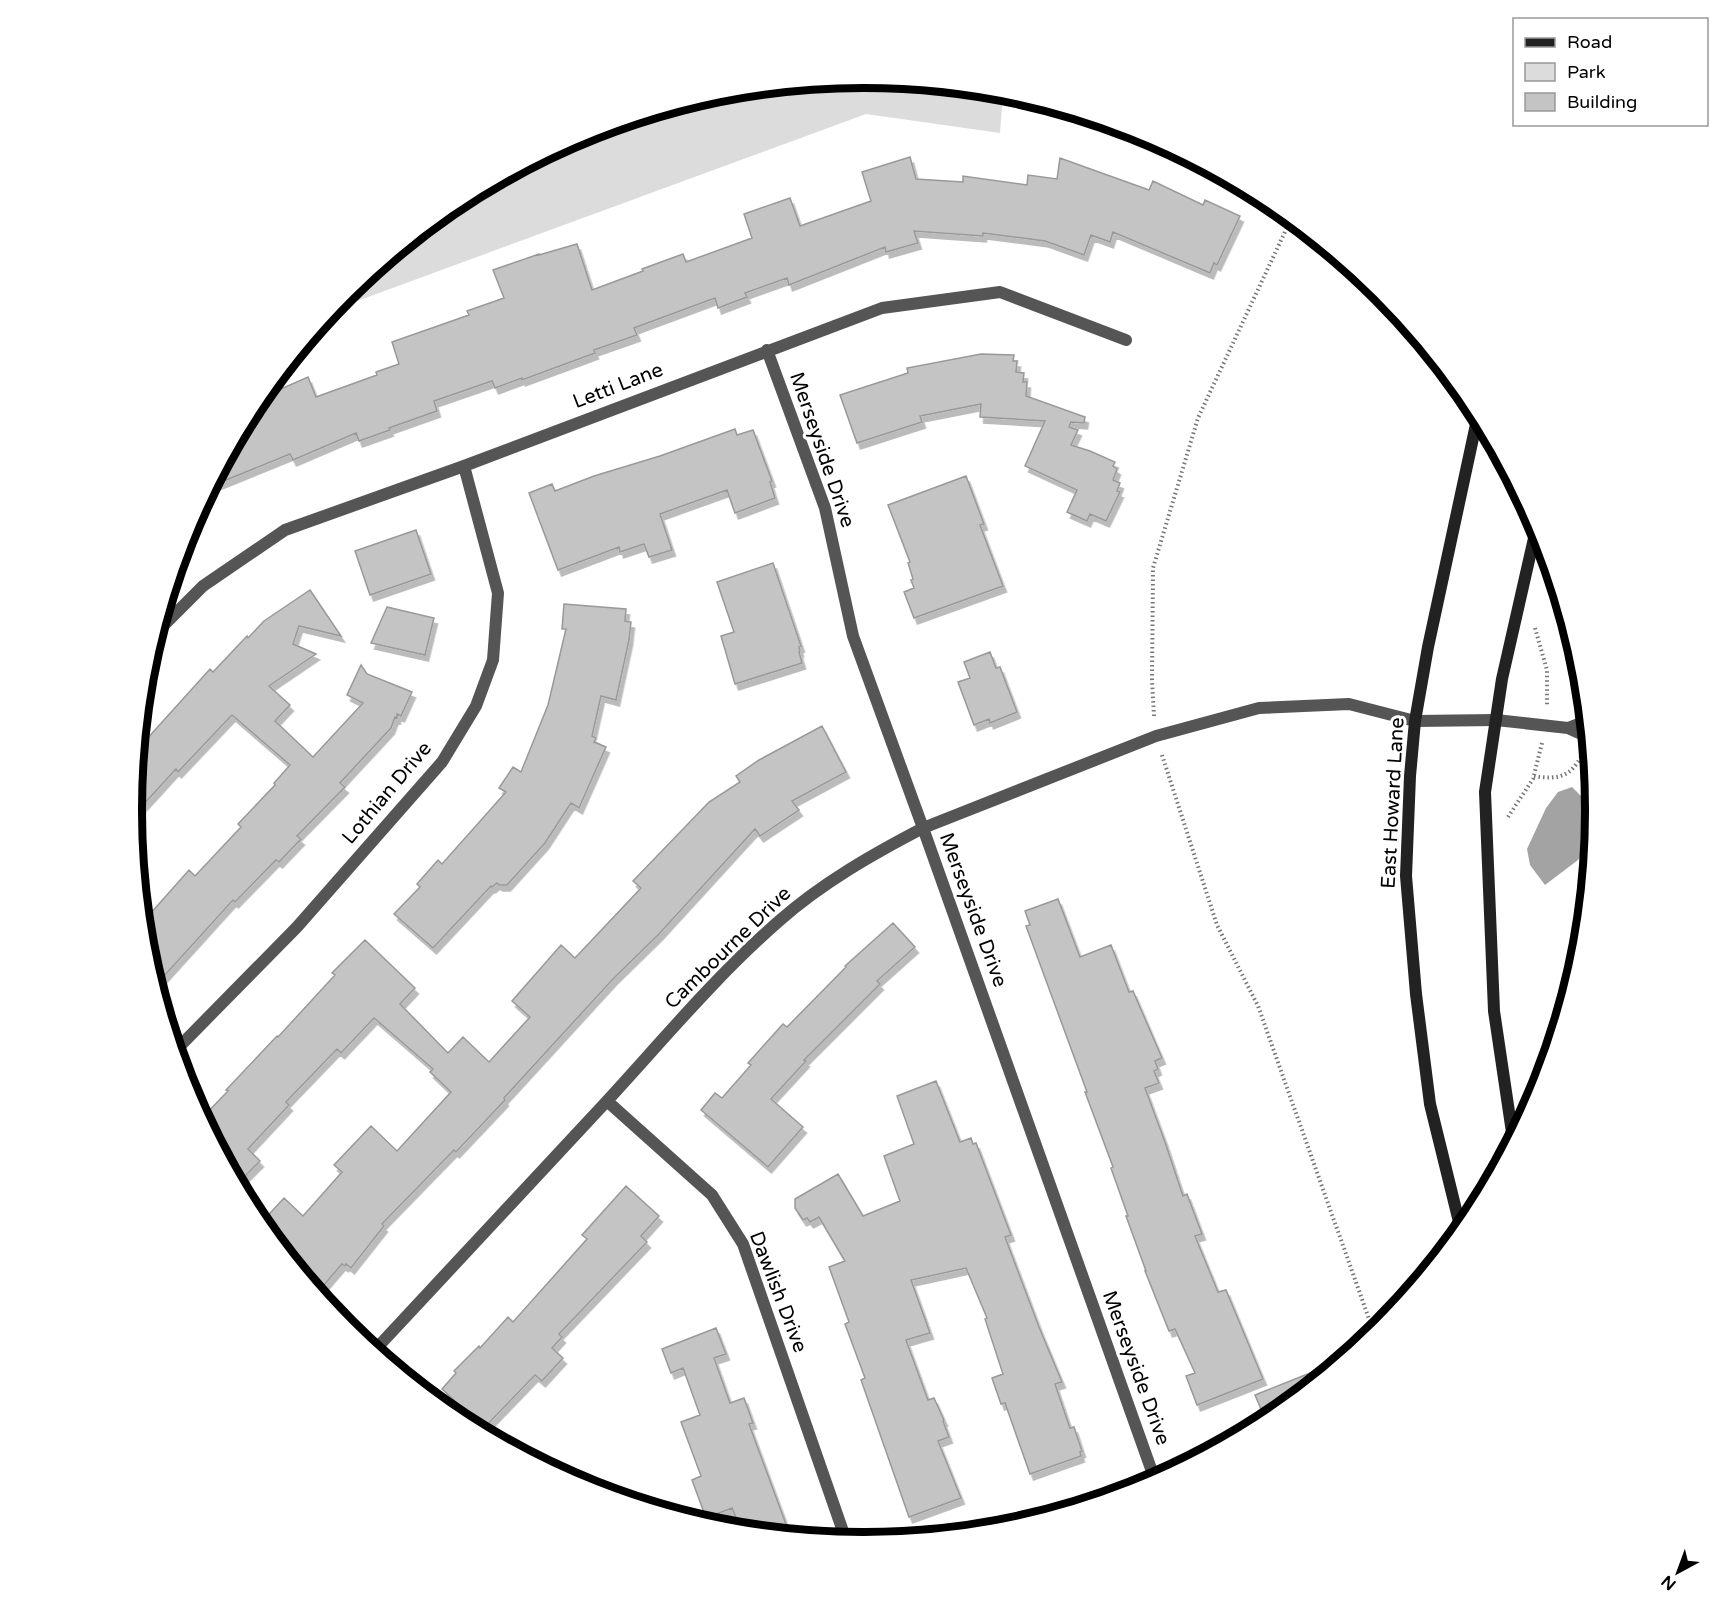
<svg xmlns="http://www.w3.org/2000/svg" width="1726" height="1620" font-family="'Varela Round',sans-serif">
  <defs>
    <filter id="shadow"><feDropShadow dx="3.5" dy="6" stdDeviation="0" flood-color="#0004"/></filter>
  </defs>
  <rect width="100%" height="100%" fill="#fff"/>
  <path fill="#dcdcdc" d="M863,78L1003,92L1000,133L866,114L330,311L346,292L457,201L583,134L721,92Z"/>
  <path fill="#a3a3a3" d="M1572,787L1595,810L1592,840L1578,860L1545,885L1530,865L1527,849L1546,808L1558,792Z"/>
  <path fill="#c4c4c4" stroke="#999" stroke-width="1.5" filter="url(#shadow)" d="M910,157L916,179L963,182V176L1027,185L1028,175L1057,179L1060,158L1149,190L1153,181L1203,205L1205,200L1240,216L1217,265L1214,263L1210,273L1113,232L1110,242L1091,235L1084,255L1045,241L983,233V236L914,231L918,243L886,252L885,247L789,285L787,278L745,293L747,297L718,308L715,298L634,328L637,335L594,350L595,353L522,380V378L495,388L492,381L434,401L437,411L389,428L390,430L359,441L356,433L293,460L290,454L209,487L258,399L308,377L316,397L377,375L376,372L399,364L392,342L469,315L467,311L504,298L493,270L539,254V255L577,244L592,290L643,271L642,269L683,254L686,262L752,238L744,214L790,198L800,226L871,201L862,172Z
    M981,354L1014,355L1013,361H1017L1016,372L1024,373L1023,382H1027L1026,396L1085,417L1084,423L1071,422L1069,427L1078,430L1071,445L1090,451L1115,462L1113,466L1117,469L1113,480L1120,483L1117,491L1120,492L1106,521L1090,514L1087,521L1067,512L1077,490L1025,466L1045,421L980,417L981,404L920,416L922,422L857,443L840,395L908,373L907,368Z
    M735,429L737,435L753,430L772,481L770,482L775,498L735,513L727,490L660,514L672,550L649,557L644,544L620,552L619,547L558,570L529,493L552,484L555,491L594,476L660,456Z
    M966,476L984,524L980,525L1003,586L914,618L904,592L914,588L911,580L913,579L908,563L910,562L888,505Z
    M416,530L431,574L370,595L355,551Z
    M773,563L801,646L799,647L800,651L799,652L802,663L735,684L721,636L734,632L717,582Z
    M310,590L341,636L299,626L293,644L316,654L269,686L290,705L275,721L313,757L363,703L347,695L361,665L367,674L412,692L401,716L397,714V718L395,717L391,728L340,783L345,787L297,836L301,839L279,862L276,860L235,902L233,900L155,986L145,952L142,923L189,870L195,876L241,827L238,824L275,785L274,783L290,765L232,715L178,772L176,769L132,817L131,810L136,755L147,743L145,741L210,669L213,672L247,636L248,638L264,621Z
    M564,604L626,609L625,621L631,622L629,640L616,700L601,696L592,736L596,738L594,742L606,747L579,808L571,803L545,843L507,885H499L497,883L492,887L491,886L433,948L394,914L420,887L417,884L438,860L442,864L506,792L499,788L513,767L521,772L548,705L566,629H562Z
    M387,607L434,618L425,655L371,643Z
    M990,652L996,668L1000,667L1017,712L990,723L989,719L974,725L958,682L970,678L964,662Z
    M822,726L846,772L792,801L799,810L760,836L755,829L659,934L613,979L504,1098L505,1100L456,1152L454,1150L382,1224L384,1226L351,1268L346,1264L345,1266L342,1264L317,1293L260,1224L284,1198L303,1216L342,1172L334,1165L371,1126L397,1151L451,1092L430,1072L433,1069L374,1018L341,1053L337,1049L286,1102L289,1105L248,1149L260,1161L237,1184L202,1118L228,1091L226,1090L277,1036L278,1037L335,975L332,973L365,940L415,988L400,1004L448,1053L463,1037L489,1062L530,1017L512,1001L561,945L575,958L641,888L633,881L709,802L740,782L736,776L759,760Z
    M1058,899L1080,957L1111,945L1129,992L1133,991L1162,1058L1155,1061L1158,1069L1154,1071L1159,1083L1145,1088L1165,1142L1183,1196L1187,1194L1202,1234L1195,1236L1218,1292L1226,1290L1263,1379L1197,1405L1186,1376L1195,1373L1175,1329L1169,1331L1145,1271H1146L1126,1216H1128L1111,1168L1113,1167L1085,1092H1087L1026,926L1030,925L1025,911Z
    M893,923L915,947L877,981L880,984L804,1060L806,1061L771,1099L803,1127L768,1167L701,1110L715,1093L722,1098L751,1065L748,1063L783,1024L787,1027L846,967L845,966Z
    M936,1081L960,1142L971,1138L973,1144L976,1143L1011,1235L1005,1237L1039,1327L1062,1382L1055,1384L1070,1428L1074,1427L1082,1451L1080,1452L1081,1456L1030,1474L1005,1403L1001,1404L992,1378L1003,1374L985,1319L987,1318L966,1268L911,1280L930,1333L906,1340L928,1400L934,1398L944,1420L943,1421L949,1437L938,1441L961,1498L909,1517L861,1380L865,1378L845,1324L849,1322L829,1267L845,1261L819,1217L810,1222L807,1218L803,1220L795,1208V1199L838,1174L863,1216L900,1201L884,1156L914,1144L897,1096Z
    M626,1186L659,1216L641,1236L647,1242L559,1334L562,1337L552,1348L563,1358L542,1381L535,1375L484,1428L442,1389L456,1373L454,1371L479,1346L480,1348L508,1317L513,1322L587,1239L582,1235Z
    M716,1328L726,1354L714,1358L730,1403L744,1398L753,1423L749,1424L790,1535L741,1530L732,1508L706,1518L692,1480L701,1476L681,1422L700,1415L683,1368L671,1373L662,1349Z
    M1325,1367L1327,1371L1266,1421L1255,1395Z"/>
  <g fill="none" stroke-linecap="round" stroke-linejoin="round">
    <path stroke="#777" stroke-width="4" stroke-dasharray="1.5 3" stroke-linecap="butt" d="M1535,628L1547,670V706
      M1154,716L1152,680L1153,568L1198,418L1291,219
      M1162,755L1217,925L1258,1006L1374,1333
      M1534,776C1551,779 1567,779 1577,763C1579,761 1580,758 1582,755
      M1508,817L1533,779L1542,743"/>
    <path stroke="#555" stroke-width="12" d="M1496,720L1568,728L1588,737
      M1568,728L1586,721"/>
    <path stroke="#555" stroke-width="12" d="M767,350L825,508L853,636L923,828L1155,1480
      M156,633L203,586L285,530L464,466L882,308L1000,292L1126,340
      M175,1051L297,927L442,762L476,706L493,660L498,593L464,466
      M607,1101L712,1195L743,1244L846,1540
      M374,1351C451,1268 529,1185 606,1102C663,1040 716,976 779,921C822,883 873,854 923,828L1156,736L1259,708L1349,704L1415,721L1496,720"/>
    <path stroke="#222" stroke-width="12" d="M1513,1139L1494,1011L1485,792L1502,679L1537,525
      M1461,1230L1430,1104L1416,994L1406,876L1410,776L1415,721L1428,647L1478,415"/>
  </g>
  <g text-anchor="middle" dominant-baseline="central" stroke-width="6" stroke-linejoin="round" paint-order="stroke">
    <g font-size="20" fill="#000" stroke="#fff">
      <text transform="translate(618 386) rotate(-21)">Letti Lane</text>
      <text transform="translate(822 450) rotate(71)">Merseyside Drive</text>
      <text transform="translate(387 793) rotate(-50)">Lothian Drive</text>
      <text transform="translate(1393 803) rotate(-87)">East Howard Lane</text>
      <text transform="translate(973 910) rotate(70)">Merseyside Drive</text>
      <text transform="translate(728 948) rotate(-44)">Cambourne Drive</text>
      <text transform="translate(778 1292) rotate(69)">Dawlish Drive</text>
      <text transform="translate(1136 1368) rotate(70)">Merseyside Drive</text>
    </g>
  </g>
  <path d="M0 0H1726V1620H0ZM863 88H864A721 721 0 0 1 1585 809V811A721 721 0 0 1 864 1532H863A721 721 0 0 1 142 811V809A721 721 0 0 1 863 88Z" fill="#fff" fill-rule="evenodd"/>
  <path fill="none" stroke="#000" stroke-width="8" d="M863 88H864A721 721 0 0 1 1585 809V811A721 721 0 0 1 864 1532H863A721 721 0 0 1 142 811V809A721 721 0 0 1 863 88Z"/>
  <rect x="1513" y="18" width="195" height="108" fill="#ffffff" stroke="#999999" stroke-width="1.5"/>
  <rect x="1525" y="38" width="30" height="9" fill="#222222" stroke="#999999" stroke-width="1.5"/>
  <text x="1567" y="48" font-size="18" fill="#000000">Road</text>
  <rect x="1525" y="63" width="30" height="18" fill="#dcdcdc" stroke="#999999" stroke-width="1.5"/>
  <text x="1567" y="78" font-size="18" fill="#000000">Park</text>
  <rect x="1525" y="93" width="30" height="18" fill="#c4c4c4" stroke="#999999" stroke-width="1.5"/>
  <text x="1567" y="108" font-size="18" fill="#000000">Building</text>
  <g transform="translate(1678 1572) rotate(221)" stroke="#ffffff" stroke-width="4.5" paint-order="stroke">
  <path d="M0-4.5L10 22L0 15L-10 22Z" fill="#000000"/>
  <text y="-9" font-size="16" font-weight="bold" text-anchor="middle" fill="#000000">N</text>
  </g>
</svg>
